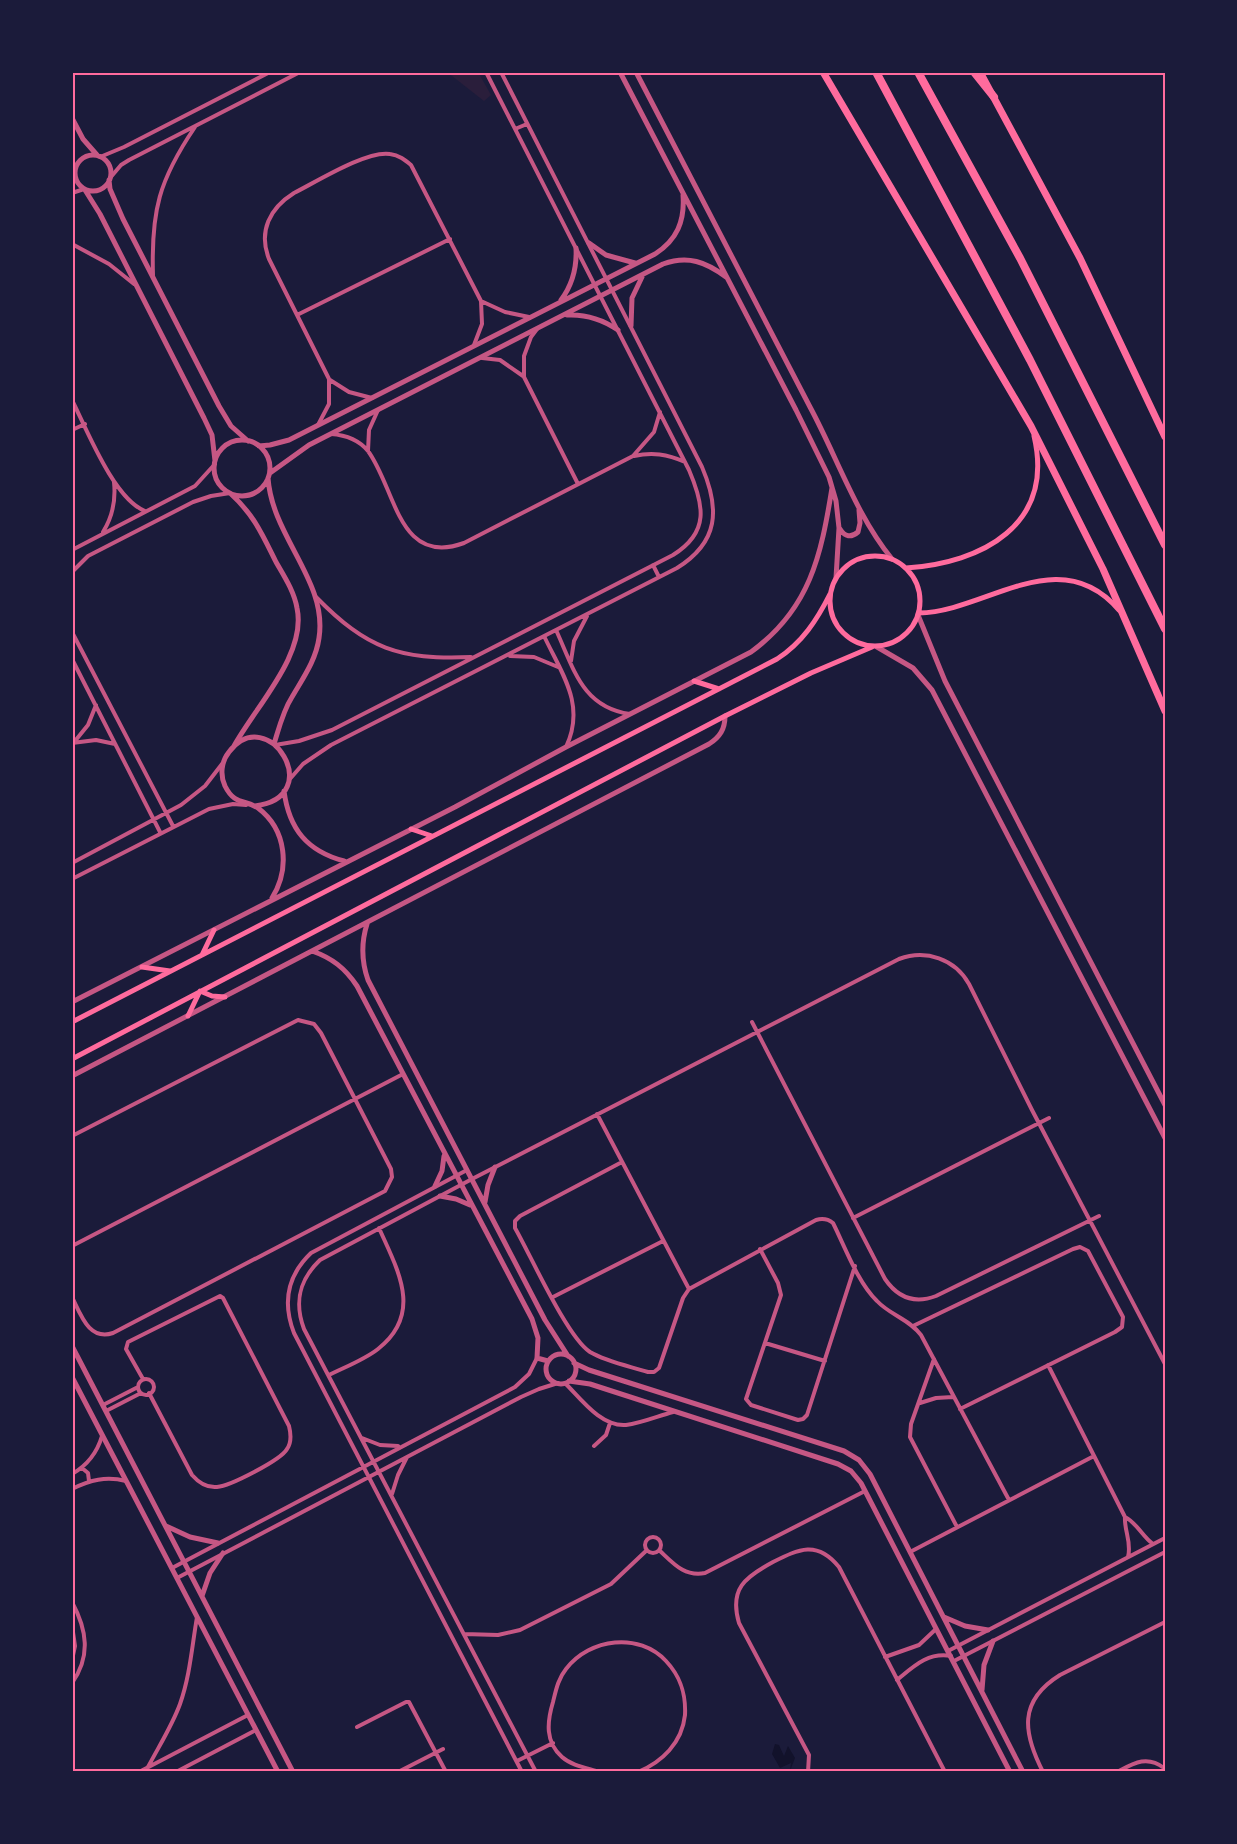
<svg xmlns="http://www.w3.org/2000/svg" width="1237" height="1844" font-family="'IBM Plex Sans',sans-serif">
  <rect width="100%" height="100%" fill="#1b1b3a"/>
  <path fill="#2a1e3b" d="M447,72H478L491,95L484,101Z"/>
  <path fill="#12122b" d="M775,1744L779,1745L784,1756L788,1746L795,1758L790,1771L791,1763L780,1768L772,1754Z"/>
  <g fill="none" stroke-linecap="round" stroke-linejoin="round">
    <path stroke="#c65784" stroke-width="4" d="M515,129L527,124
      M100,157L124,147L270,72
      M72,173L75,172
      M110,178L121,165L129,160L300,72
      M72,193L84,189
      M72,244L109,264L134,284
      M153,275C151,211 159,180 195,127
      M481,301L505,312L529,317
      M297,315L450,239
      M537,329L531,337L524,356V377L578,484
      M482,358L500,360L523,376
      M330,380L349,392L372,398
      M72,400C87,430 114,499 145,511
      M318,425L329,404V379L269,259C258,231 270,208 294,193C316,182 367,150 390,154C399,155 405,160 411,165L481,301L482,324L474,345
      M72,430L85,424
      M331,434C345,435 359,440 368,451C396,489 398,567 464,543L633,456L654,432L660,412
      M368,451L369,430L378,410
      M634,456C652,452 667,454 685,462
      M103,532C113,516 116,501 114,482
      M72,550L195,486L215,464
      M653,565L659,577
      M72,572L88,556L193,502L211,496L230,493
      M316,597C367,649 399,660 471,657
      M556,630C574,669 582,707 630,714
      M72,632L173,826
      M544,636C562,674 586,705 566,747
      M510,656L534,657L558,667
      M72,659L160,832
      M571,661L574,641L587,616
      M75,741L88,725L96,705
      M72,743L96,740L115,744
      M275,745L299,741L332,730L673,555C710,532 704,505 689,470L486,72
      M289,780L303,764L331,745L677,568C719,542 720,509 702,467L501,72
      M72,863L181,805L205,786L222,764
      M72,879L209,809L233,804L246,805
      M752,1022L885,1279C898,1298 915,1304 936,1296L1099,1216
      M597,1114L689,1289
      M72,1136L298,1020L314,1024L321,1033L391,1169L392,1177L385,1191L113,1333C89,1341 81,1315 72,1297
      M622,1162L520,1216L515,1221V1228C531,1256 567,1337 590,1352C607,1362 629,1366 648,1372H654L659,1368L683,1298L689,1289L816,1220C823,1218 828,1219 833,1223C845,1247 858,1283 877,1301C890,1315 909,1319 921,1335L1009,1500
      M467,1170L311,1253C288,1275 282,1302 294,1333L522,1772
      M853,1218L1049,1118
      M72,1246L403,1074
      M760,1249L778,1283L781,1295L746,1399L751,1405L798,1420L803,1419L807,1415L855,1266
      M553,1297L663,1241
      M913,1326L1073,1249L1080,1247L1088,1251L1123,1317L1122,1327L1115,1332L960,1409
      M765,1343L825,1361
      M934,1359L911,1424L910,1437L957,1527
      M1048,1365L1125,1517C1124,1531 1132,1542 1128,1557
      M329,1375C345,1367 364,1360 378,1349C424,1313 397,1269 379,1228
      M143,1379L126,1349L128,1342L220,1296L223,1298L289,1426C291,1434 292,1442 287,1449C281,1460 230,1486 217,1487C207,1488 199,1483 192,1475L149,1393
      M138 1387a8 8 0 1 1 16 0a8 8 0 1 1-16 0Z
      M565,1383C581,1399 601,1427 626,1425C642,1423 658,1416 673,1412
      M920,1403L936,1398L953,1397
      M103,1405L138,1387
      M106,1411L141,1393
      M362,1438L380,1445L398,1446
      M594,1446L606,1435L610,1423
      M82,1468L88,1473L89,1481
      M72,1474C88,1465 97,1453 102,1436
      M72,1489C90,1480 106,1476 126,1481
      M392,1494L398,1475L407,1457
      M1125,1517C1137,1523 1142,1536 1153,1544
      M645 1545a8 8 0 1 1 16 0a8 8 0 1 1-16 0Z
      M659,1550C673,1563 684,1577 705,1573L865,1491
      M910,1552L1094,1456
      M172,1568L515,1387L529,1374L537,1358
      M177,1578L521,1397L539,1389L558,1383
      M72,1602C87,1630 91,1656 72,1683
      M72,1625L75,1646L72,1660
      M464,1634L498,1635L520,1630L611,1584L647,1550
      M948,1651L1165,1538
      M885,1657L919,1645L936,1629
      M954,1661L1165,1552
      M897,1680C914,1666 928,1652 951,1656
      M357,1727L406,1702H409L446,1772
      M517,1761L553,1743
      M148,1767C159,1746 172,1726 180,1704C190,1676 192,1646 197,1617
      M139,1772L248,1715
      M176,1772L256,1730
      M398,1772L443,1749
      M536,1772L304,1329C294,1302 299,1280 320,1260L472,1179L899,959C926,949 955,959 969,984L1032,1110L1165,1364
      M600,1772C588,1768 572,1766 562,1757C545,1742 547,1722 553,1702C556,1690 558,1679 566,1669C590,1638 639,1632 666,1661C681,1677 686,1694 685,1715C682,1743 662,1762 638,1772
      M808,1772L809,1755L739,1623C729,1589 745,1577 773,1562C799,1549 817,1540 839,1567L945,1772
      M1043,1772C1023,1733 1018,1701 1060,1675L1165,1622
      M1117,1772C1134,1763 1147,1755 1164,1768"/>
    <path stroke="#c65784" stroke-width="5" d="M620,72L796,410L829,477L836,501L839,528L836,578
      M636,72C693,184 752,295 810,407C837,457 856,515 892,559
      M72,118L83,139L97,155
      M75 173a18 18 0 1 1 36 0a18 18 0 1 1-36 0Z
      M109,180L110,189L123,219L219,406L231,426L248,441
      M85,190L100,214L204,418L212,435L215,461
      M589,243L606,255L635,263
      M561,300C573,284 577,267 576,248
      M567,315C586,314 602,319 618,330
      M631,326L632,298L642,277
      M214 468a28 28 0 1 1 56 0a28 28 0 1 1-56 0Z
      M259,446L270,445L289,440L655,254C677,240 685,221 683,195
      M270,473L309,445L663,264C688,255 706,262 726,277
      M268,478C272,537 328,581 319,638C316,660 303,678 292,697C283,711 279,728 274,744
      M231,494C254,515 262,534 276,562C284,576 294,591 297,608C307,654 256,706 234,746
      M840,529C845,537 851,538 858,532L860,523L859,510
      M918,615L945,681L1165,1105
      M877,647L913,668L932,690L1165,1138
      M284,791C289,829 307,851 344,861
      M255,806C328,797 268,701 229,752C221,762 220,775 225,786C235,806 245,799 258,808C287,830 290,869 272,898
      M367,924C361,943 361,960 368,980L545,1320L568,1356
      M312,951C332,958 345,968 357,986L532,1319L538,1338L537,1358L548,1361
      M72,1002L455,807L566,747L751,652C810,609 821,556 832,488
      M72,1076L709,744C720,737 725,729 725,716
      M435,1186L442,1171L444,1156
      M440,1196L456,1199L470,1205
      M485,1202L488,1185L495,1167
      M72,1346L293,1772
      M546 1369a15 15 0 1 1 30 0a15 15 0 1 1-30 0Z
      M574,1363L589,1370L844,1451L859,1460L870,1474L1023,1772
      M72,1377L278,1772
      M569,1381L590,1384L838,1464L851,1471L861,1483L1010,1772
      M166,1526L190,1537L218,1543
      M202,1596L210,1573L223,1553
      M944,1617L965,1626L988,1630
      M982,1690L984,1665L993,1641"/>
    <path stroke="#ff6b9d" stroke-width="5" d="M830 601a45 45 0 1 1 90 0a45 45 0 1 1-90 0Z
      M906,568C982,563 1055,525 1034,436
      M919,613C986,612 1059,540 1119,610
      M694,681L719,689
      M411,829L432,836
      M202,955L214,930
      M142,967L170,971
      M200,991L212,996L225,997
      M188,1016L199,993
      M72,1022L777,659C802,643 817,620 830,594
      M72,1059L725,716L811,673L872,647"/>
    <path stroke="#ff6b9d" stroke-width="7" d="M823,72L1031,426L1103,569L1165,711
      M980,72L1080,258L1165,437"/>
    <path stroke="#ff6b9d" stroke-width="8" d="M876,72L1030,360L1165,629
      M918,72L1020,258L1165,545
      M974,72L994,97"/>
  </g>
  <rect width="1237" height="1844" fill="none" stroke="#1b1b3a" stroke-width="147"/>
  <rect x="74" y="74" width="1090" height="1696" fill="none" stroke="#ff6b9d" stroke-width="2"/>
</svg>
